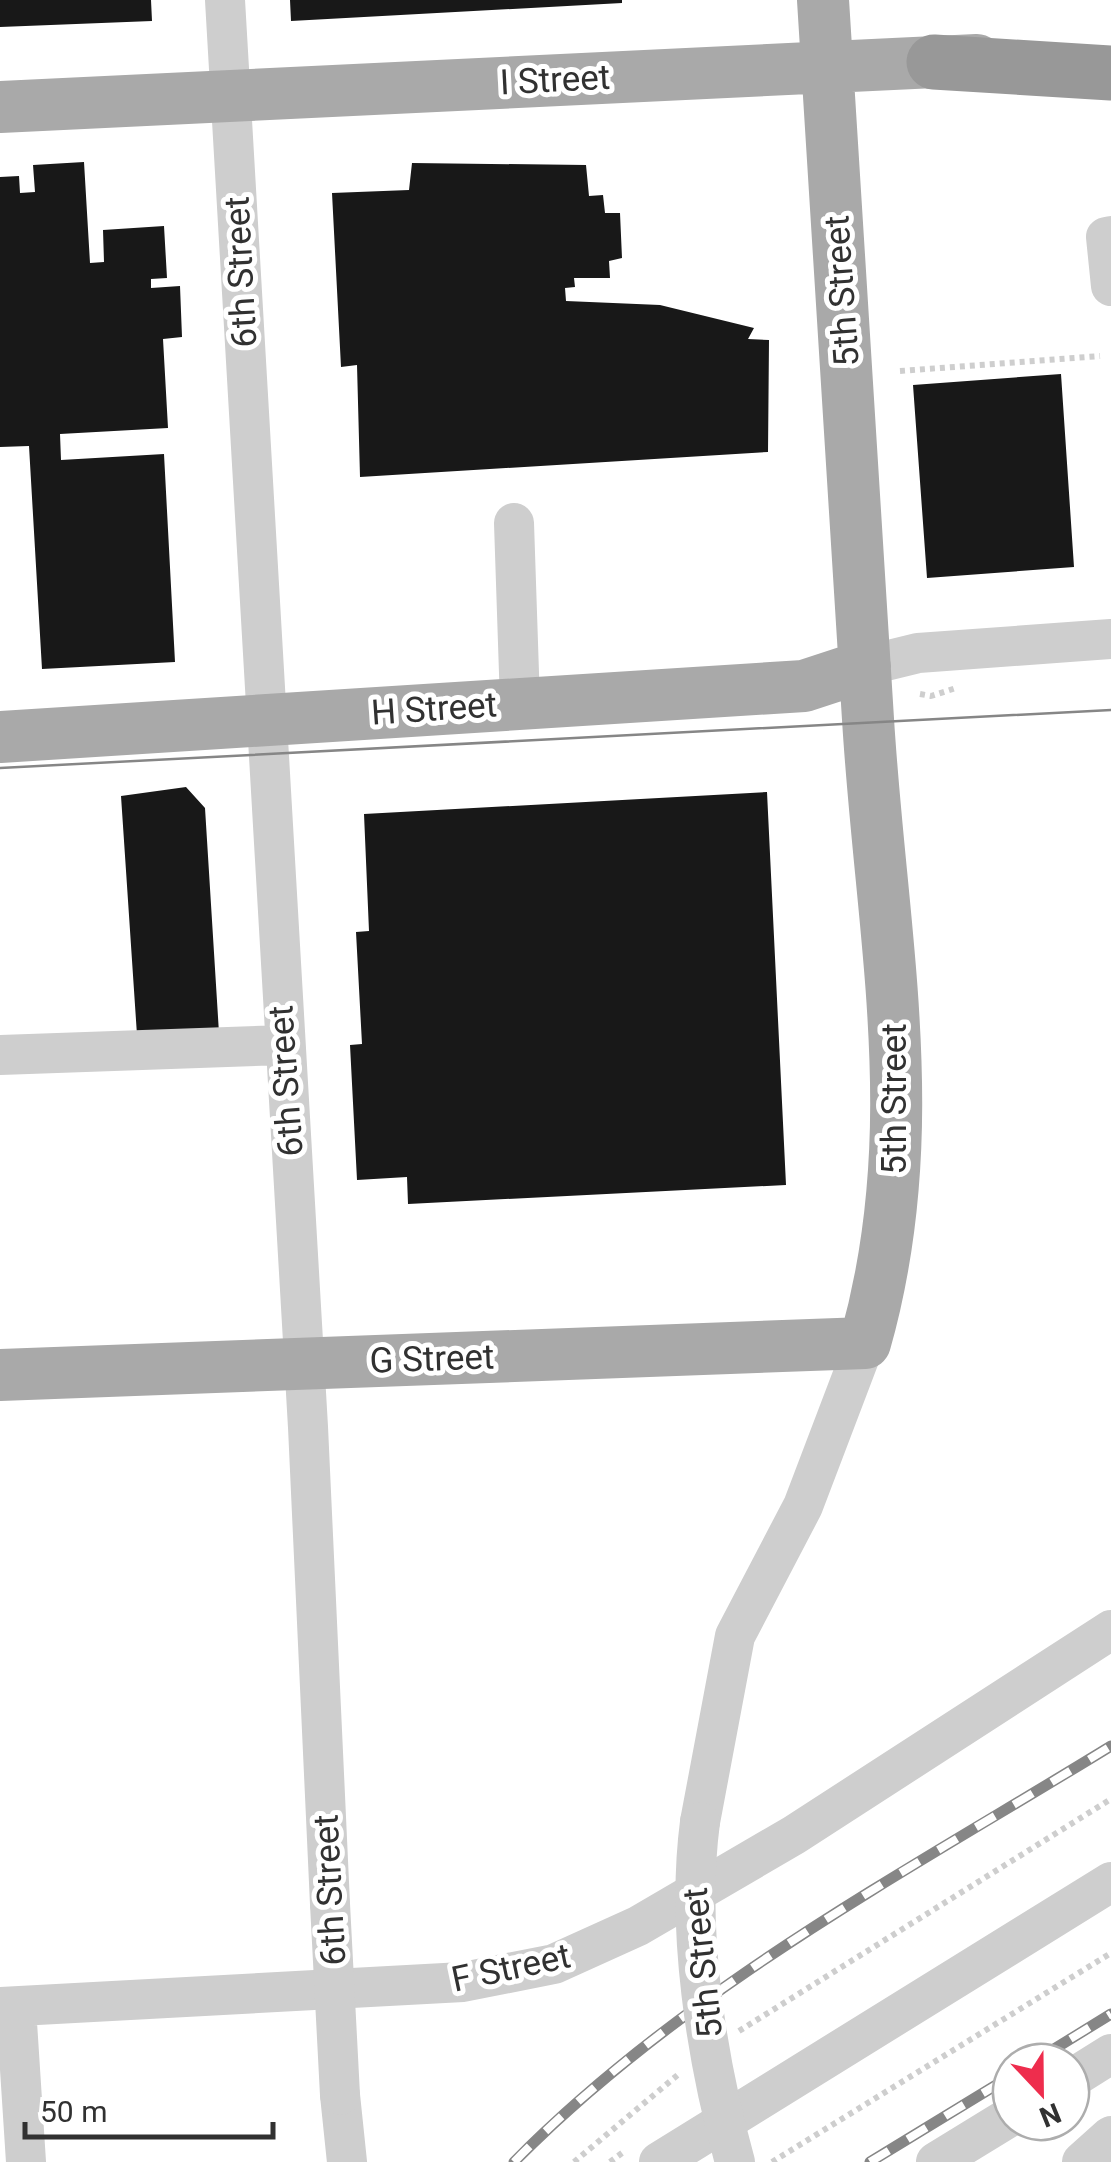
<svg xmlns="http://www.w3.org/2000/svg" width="1111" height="2162" font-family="Roboto,sans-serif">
  <rect width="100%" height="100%" fill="#fff"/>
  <path fill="#181818" d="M0,0H151L152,21L0,27Z
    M290,0H622V3L291,21Z
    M84,162L90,263L104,262L103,230L164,226L167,278L151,279V288L180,286L182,337L163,339L168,428L60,434L61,460L164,454L175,662L42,669L29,446L0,447V177L19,176L20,193L35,192L33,165Z
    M412,163L586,165L589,196L603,195L605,213H620L622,258L609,261L610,278H574L575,287L565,288L566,301L660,305L754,328L748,339L769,340L768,452L360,477L357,365L341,367L332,193L409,190Z
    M1061,374L1074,567L927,578L913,385Z
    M186,787L205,808L219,1033L137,1035L121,796Z
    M767,792L786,1185L408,1204L407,1177L357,1180L350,1045L362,1044L356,932L369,931L364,814Z"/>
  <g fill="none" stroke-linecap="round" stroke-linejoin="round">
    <path stroke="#cecece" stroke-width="6" stroke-dasharray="5 5" stroke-linecap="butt" d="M900,371L1100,356
      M920,694L931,696L956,688
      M739,2031L1111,1799
      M574,2162L680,2073
      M610,2162L626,2150
      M772,2162L1111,1953"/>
    <path stroke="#cecece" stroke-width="40" d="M225,0L308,1427L330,1904
      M1111,236L1106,237L1111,286
      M514,523L520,703
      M865,666L918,653L1111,639
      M0,1055L283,1045
      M700,1822L735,1636L803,1506L865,1343
      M0,2007L463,1982L554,1964L638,1926L794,1835L1111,1630
      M16,2007L26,2162
      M1071,2079L1111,2054
      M340,2095L347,2162
      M659,2162L1111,1882
      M936,2162L1011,2116
      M1082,2162L1111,2136"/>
    <path stroke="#a9a9a9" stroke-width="52" d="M0,107L977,60
      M0,737L804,686L865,666
      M0,1375L865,1343C926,1128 881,935 868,719C853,479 839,239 823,0"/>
    <path stroke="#989898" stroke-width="55" d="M934,62L1111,73"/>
    <path stroke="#868686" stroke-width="2.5" d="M0,768L1111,710"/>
    <g stroke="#868686" stroke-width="11">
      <path id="rail" d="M1033,2062L1111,2014
        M514,2162C686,1988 904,1873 1111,1746
        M870,2162L1011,2076"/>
    </g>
    <use href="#rail" stroke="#fff" stroke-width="8" stroke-dasharray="22" stroke-linecap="butt"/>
    <path stroke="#cecece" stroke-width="40" d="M700,1822C686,1929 706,2058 735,2162
      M330,1904L340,2095"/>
  </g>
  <g text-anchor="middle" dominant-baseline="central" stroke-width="10" stroke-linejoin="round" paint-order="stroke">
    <g font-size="35" fill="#313131" stroke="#fff">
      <text transform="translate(555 80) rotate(-3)">I Street</text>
      <text transform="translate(241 272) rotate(-93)">6th Street</text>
      <text transform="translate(842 291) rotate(-94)">5th Street</text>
      <text transform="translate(434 709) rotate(-4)">H Street</text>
      <text transform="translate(286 1081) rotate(-94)">6th Street</text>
      <text transform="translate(894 1099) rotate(-90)">5th Street</text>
      <text transform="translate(432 1359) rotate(-2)">G Street</text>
      <text transform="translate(330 1890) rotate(-93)">6th Street</text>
      <text transform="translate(703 1963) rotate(-96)">5th Street</text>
      <text transform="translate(511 1968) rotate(-12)">F Street</text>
    </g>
  </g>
  <g transform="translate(1041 2092) rotate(158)"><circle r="48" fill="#ffffff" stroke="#adadad" stroke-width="2.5"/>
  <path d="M0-8L18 38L0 25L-18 38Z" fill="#ee2d4d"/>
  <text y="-15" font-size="28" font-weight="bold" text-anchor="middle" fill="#313131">N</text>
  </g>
  <path d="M25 2122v15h248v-15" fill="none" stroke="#313131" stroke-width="5"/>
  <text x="40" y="2122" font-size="30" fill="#313131" stroke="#ffffff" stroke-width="8" paint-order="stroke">50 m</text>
</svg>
